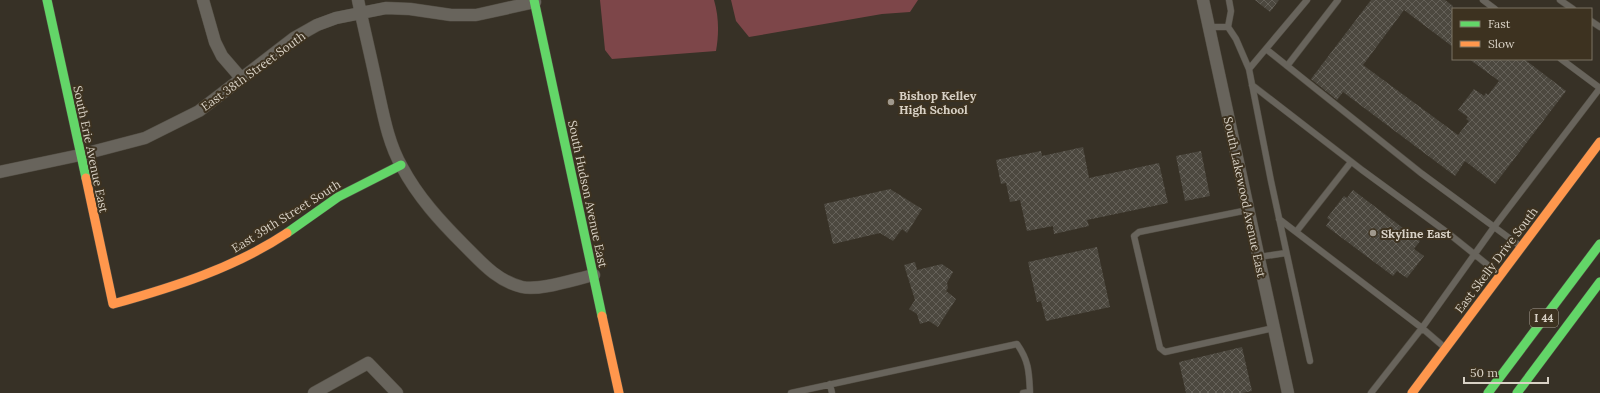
<svg xmlns="http://www.w3.org/2000/svg" width="1600" height="393" font-family="Lora,serif">
  <defs>
    <pattern id="building-cross-hatch" width="8" height="8" patternUnits="userSpaceOnUse"><rect width="8" height="8" fill="#4c483f"/><path d="M0 0l8 8M0 8l8-8" fill="none" stroke="#656159"/></pattern>
  </defs>
  <rect width="100%" height="100%" fill="#373126"/>
  <path fill="#7d4649" d="M600,0H714C719,17 719,34 716,51L612,59L605,50Z
    M731,0H918L910,12L882,14L749,37L736,21Z"/>
  <path fill="url(#building-cross-hatch)" d="M1255,0H1279L1270,12Z
    M1371,0H1445L1453,6V47L1404,10L1363,65L1458,135L1469,121L1466,119L1468,117L1458,110L1474,89L1484,96L1486,93L1488,95L1499,81L1469,59H1524L1566,91L1495,184L1465,161L1455,176L1343,92L1337,100L1311,79Z
    M1083,147L1089,178L1159,163L1168,203L1087,220L1089,226L1054,234L1053,226L1027,231L1020,200L1010,202L1006,183L1001,184L996,160L1041,151L1042,156Z
    M1201,151L1210,196L1185,201L1176,156Z
    M890,189L922,209L907,233L902,229L893,241L880,233L833,244L824,204Z
    M1353,190L1420,241L1414,249L1424,256L1407,278L1397,271L1393,276L1326,226L1330,220L1327,218L1344,196L1347,198Z
    M1097,247L1110,307L1046,321L1041,301L1037,302L1028,262Z
    M915,262L917,270L942,264L953,272L947,283L948,288L946,291L956,299L938,327L929,321L920,324L917,314L909,309L915,300L904,265Z
    M1242,347L1252,391L1242,393H1186L1179,362Z"/>
  <g fill="none" stroke-linecap="round" stroke-linejoin="round">
    <g stroke="#524d43" stroke-width="7">
      <path id="lane" d="M1307,0L1249,69L1271,181L1310,361
        M1483,0L1495,9
        M1560,0L1573,9
        M1591,21L1600,27
        M1209,27H1228L1236,39L1249,69
        M1228,27L1231,11L1229,0
        M1266,49L1421,173L1520,246
        M1561,59L1600,88
        M1287,66L1338,0
        M1252,85L1362,170L1448,233L1499,274
        M1248,210L1139,232L1134,236L1160,348L1165,352L1274,328
        M1279,219L1422,328L1444,347
        M1296,232L1351,162
        M1259,257L1286,253
        M830,384L832,393
        M791,393L1017,344C1029,361 1029,372 1030,392L1023,393
        M1371,393L1422,328L1494,227L1600,88"/>
    </g>
    <g stroke="#524d43" stroke-width="13">
      <path id="street" d="M203,0L215,42L222,56L241,78
        M358,0C364,29 371,57 377,86C383,113 388,143 402,167C418,197 440,221 464,245C481,262 497,281 522,287C540,291 575,279 594,275
        M1203,0L1288,393
        M0,172L80,155L145,138L199,111L294,38L317,25L336,18L386,8L410,9L451,15H476L535,2
        M314,393L368,363L397,393"/>
    </g>
    <g stroke="#524d43" stroke-width="10">
      <path id="fast" d="M47,0L86,178
        M534,0L602,316
        M287,233L338,197L401,165
        M1488,393L1600,244
        M1517,393L1600,282"/>
    </g>
    <g stroke="#524d43" stroke-width="10">
      <path id="slow" d="M86,178L113,304C174,287 234,268 287,233
        M602,316L619,393
        M1412,393L1600,142"/>
    </g>
    <use href="#lane" stroke="#68645c" stroke-width="6"/>
    <use href="#street" stroke="#68645c" stroke-width="12"/>
    <use href="#fast" stroke="#63d668" stroke-width="9"/>
    <use href="#slow" stroke="#ff974d" stroke-width="9"/>
  </g>
  <g fill="#a0998d" stroke="#3d3220" stroke-width="1.5">
    <circle cx="891" cy="102" r="4"/>
    <circle cx="1373" cy="233" r="4"/>
  </g>
  <g text-anchor="middle" dominant-baseline="central" stroke-width="4" stroke-linejoin="round" paint-order="stroke">
    <rect fill="#3d3220" stroke="#aaa194" stroke-width="1" x="1530" y="309" width="28" height="18" rx="3"/>
    <g font-size="11" font-weight="bold" fill="#d8d1c5">
      <text x="1544" y="318">I 44</text>
    </g>
    <g font-size="12" fill="#d8d1c5" stroke="#3d3220">
      <text transform="translate(253 71) rotate(-36)">East 38th Street South</text>
      <text transform="translate(91 149) rotate(78)">South Erie Avenue East</text>
      <text transform="translate(588 194) rotate(78)">South Hudson Avenue East</text>
      <text transform="translate(1245 197) rotate(78)">South Lakewood Avenue East</text>
      <text transform="translate(286 216) rotate(-32)">East 39th Street South</text>
      <text transform="translate(1496 260) rotate(-53)">East Skelly Drive South</text>
    </g>
    <g font-size="12" font-weight="bold" fill="#d8d1c5" stroke="#3d3220" text-anchor="start">
      <text x="899" y="95">Bishop Kelley<tspan x="899" dy="14">High School</tspan></text>
      <text x="1381" y="233">Skyline East</text>
    </g>
  </g>
  <rect x="1452" y="8" width="140" height="52" fill="#3d3220" stroke="#7b7262"/>
  <rect x="1460" y="21" width="20" height="6" fill="#63d668" stroke="#7b7262"/>
  <text x="1488" y="28" font-size="12" fill="#d8d1c5">Fast</text>
  <rect x="1460" y="41" width="20" height="6" fill="#ff974d" stroke="#7b7262"/>
  <text x="1488" y="48" font-size="12" fill="#d8d1c5">Slow</text>
  <path d="M1464 377v6h84v-6" fill="none" stroke="#d8d1c5" stroke-width="2"/>
  <text x="1470" y="377" font-size="12" fill="#d8d1c5" stroke="#3d3220" stroke-width="3" paint-order="stroke">50 m</text>
</svg>
